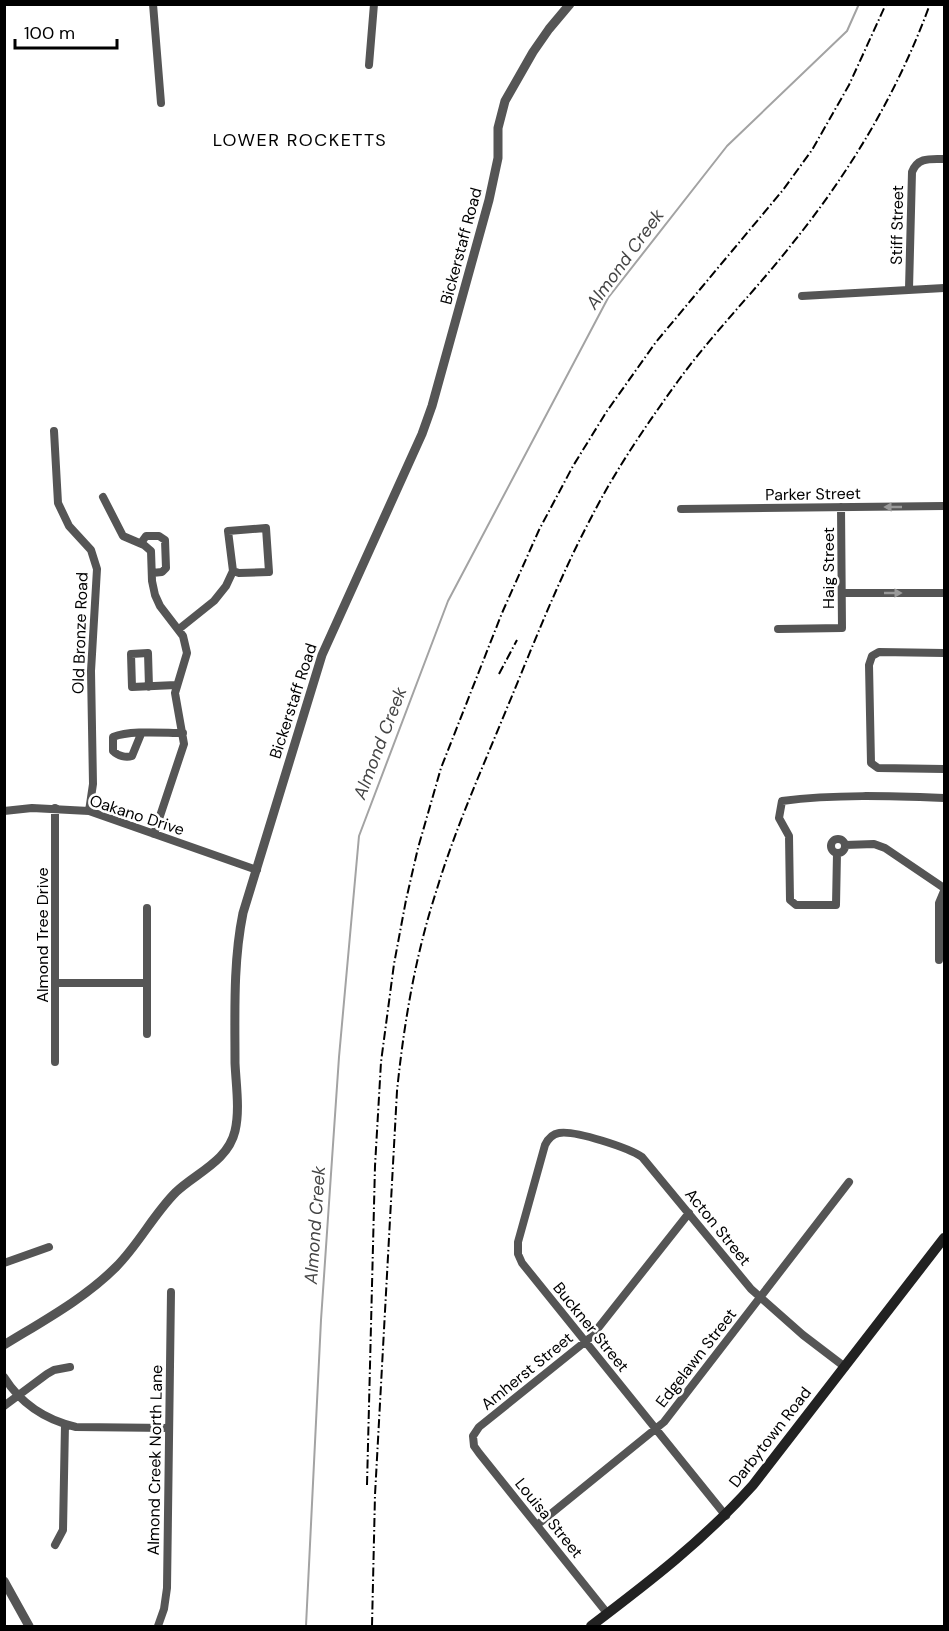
<svg xmlns="http://www.w3.org/2000/svg" width="949" height="1631" font-family="'DM Sans',sans-serif">
  <rect width="100%" height="100%" fill="#fff"/>
  <g fill="none" stroke-linecap="round" stroke-linejoin="round">
    <path stroke="#a3a3a3" stroke-width="2" d="M306,1626L321,1320L339,1057L359,836L448,601L608,298L727,146L847,31L859,4"/>
    <path stroke="#555" stroke-width="8" d="M153,4L161,103
      M369,65L374,4
      M909,289L912,172C918,157 930,159 944,159
      M802,296L944,288
      M54,431L58,503L69,526L91,550L97,569L91,671L93,784L89,811
      M103,497L123,536L144,545L151,551L152,581L155,595L160,606L183,636L187,653L175,693L184,744L154,834
      M681,509L944,506
      M141,543L146,536H159L165,540L166,568L162,572L152,573
      M842,593H944
      M179,629L214,601L226,586L233,571L228,531L266,528L269,572L239,573L233,571
      M778,629L842,628L841,507
      M944,653L879,652L872,656L869,665L871,763L878,768L944,769
      M149,687L148,653L131,654L132,687L176,685
      M141,734L132,756C126,758 118,756 113,751V737C131,730 163,733 183,733
      M55,808V1062
      M4,811L32,808L89,811L257,870
      M831 846a7 7 0 1 1 14 0a7 7 0 1 1-14 0Z
      M845,845L874,844L885,848L944,888
      M837,853L836,905H796L790,900L789,836L779,818L782,801C835,794 890,796 944,798
      M147,908V1034
      M939,960V903L944,891
      M55,983H147
      M4,1263L49,1247
      M4,1377C21,1404 46,1420 76,1427L169,1428
      M4,1406L47,1374L54,1370L70,1367
      M726,1516L522,1263L518,1254V1242L545,1145C548,1139 552,1134 559,1133C575,1130 629,1148 642,1157L751,1289L803,1335L845,1367
      M537,1525L664,1422L849,1182
      M55,1545L63,1530L65,1424
      M607,1613L479,1453L474,1446L473,1436L479,1427L591,1337L689,1213
      M158,1626L164,1609L167,1588L171,1292"/>
    <path stroke="#555" stroke-width="9" d="M4,1345C43,1321 84,1299 116,1267C139,1244 153,1215 176,1192C196,1173 228,1161 235,1131C240,1110 236,1085 235,1063C235,1013 233,962 243,913L322,655L422,434L432,406L489,200L498,158V128L505,101L533,52L549,29L570,4
      M4,1581L29,1626"/>
    <path stroke="#222" stroke-width="10" d="M591,1626C649,1582 704,1540 753,1485L944,1238"/>
    <path stroke="#000" stroke-width="2" stroke-dasharray="9 3 1.5 3" stroke-linecap="butt" d="M499,674L517,640
      M367,1485L375,1166L381,1062L394,964L406,900L418,848L441,768L502,613L539,530L573,466L607,411L656,342L783,190L812,150L849,85L886,4
      M372,1626L375,1495L397,1091C404,1023 415,957 436,892C455,829 482,769 507,708C534,643 559,578 592,516C616,469 647,424 678,381C713,333 755,291 792,244C850,172 898,92 930,4"/>
  </g>
  <defs><path id="oneway-solid" d="M-6-.8H1V-3.2L6.5 0L1 3.2V.8H-6Z" transform="scale(1.5)"/></defs>
  <g fill="#999">
    <use href="#oneway-solid" transform="translate(893 507) rotate(180)"/>
    <use href="#oneway-solid" transform="translate(893 593)"/>
  </g>
  <g text-anchor="middle" dominant-baseline="central" stroke-width="5" stroke-linejoin="round" paint-order="stroke">
    <g font-size="16" fill="#000" stroke="#fff">
      <text transform="translate(897 225) rotate(-89)">Stiff Street</text>
      <text transform="translate(461 246) rotate(-75)">Bickerstaff Road</text>
      <text transform="translate(813 494) rotate(-1)">Parker Street</text>
      <text transform="translate(828 568) rotate(-90)">Haig Street</text>
      <text transform="translate(80 633) rotate(-88)">Old Bronze Road</text>
      <text transform="translate(293 701) rotate(-72)">Bickerstaff Road</text>
      <text transform="translate(137 815) rotate(18)">Oakano Drive</text>
      <text transform="translate(42 935) rotate(-90)">Almond Tree Drive</text>
      <text transform="translate(718 1227) rotate(51)">Acton Street</text>
      <text transform="translate(591 1327) rotate(51)">Buckner Street</text>
      <text transform="translate(696 1358) rotate(-52)">Edgelawn Street</text>
      <text transform="translate(527 1371) rotate(-39)">Amherst Street</text>
      <text transform="translate(770 1437) rotate(-52)">Darbytown Road</text>
      <text transform="translate(155 1460) rotate(-89)">Almond Creek North Lane</text>
      <text transform="translate(549 1518) rotate(51)">Louisa Street</text>
    </g>
    <g font-size="18" letter-spacing="1.5" fill="#000" stroke="#fff">
      <text x="300" y="140">LOWER ROCKETTS</text>
    </g>
    <g font-size="18" font-style="italic" fill="#444" stroke="#fff">
      <text transform="translate(625 259) rotate(-54)">Almond Creek</text>
      <text transform="translate(380 743) rotate(-69)">Almond Creek</text>
      <text transform="translate(315 1225) rotate(-86)">Almond Creek</text>
    </g>
  </g>
  <rect width="949" height="1631" fill="none" stroke="#000000" stroke-width="12"/>
  <path d="M15 39v9h102v-9" fill="none" stroke="#000000" stroke-width="3"/>
  <text x="24" y="39" font-size="18" fill="#000000" stroke="#ffffff" stroke-width="4.5" paint-order="stroke">100 m</text>
</svg>
